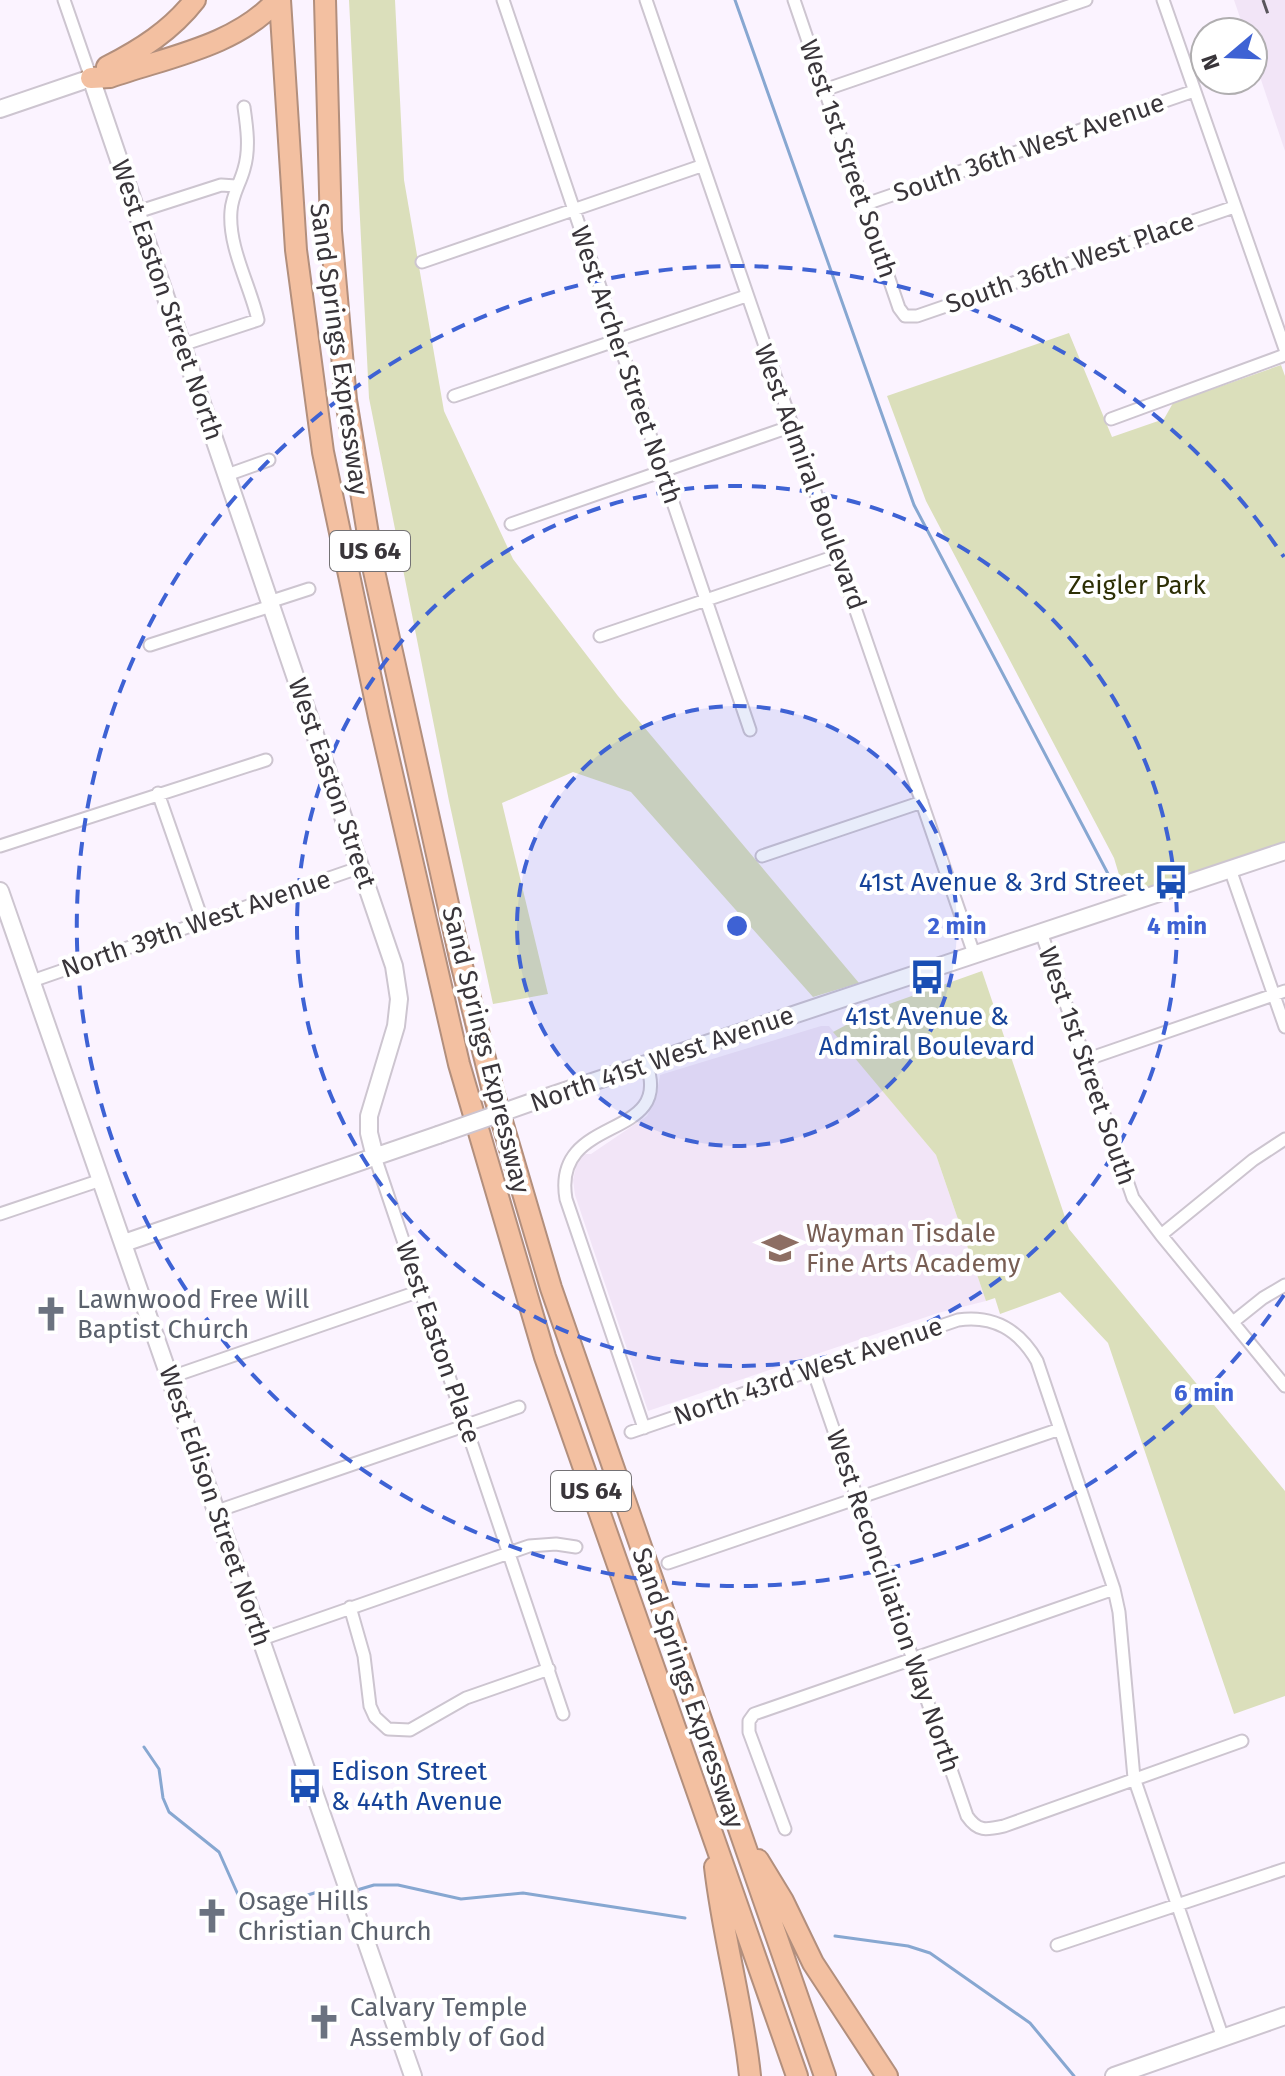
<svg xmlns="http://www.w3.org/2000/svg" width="1285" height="2076" font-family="'Fira Sans',sans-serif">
  <rect width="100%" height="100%" fill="#fbf3ff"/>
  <path fill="#f2e5f7" d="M1234,0H1285V151L1253,56V32H1245Z
    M821,1026H829L936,1155L986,1301L938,1313L648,1411L575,1195L573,1180L577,1162L583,1154H591L647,1116L657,1094L660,1075Z"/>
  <path fill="#dbdfbb" d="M349,0H395L404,180L444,411L513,559L618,696L859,983L813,997L631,792L573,772L502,803L548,994L493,1004L449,801L369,398Z
    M1069,333L1112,437L1164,419L1173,403L1281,365L1285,376V844L1139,890L1123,888L1114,858L926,501L887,396Z
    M982,971L1069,1229L1285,1491V1696L1234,1714L1108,1343L1060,1292L1000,1314L995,1298L986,1301L936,1155L833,1032L878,1008Z"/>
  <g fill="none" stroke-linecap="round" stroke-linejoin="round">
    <path stroke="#87a7d1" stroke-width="3" d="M735,0L914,505L1116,889
      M144,1747L159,1769L163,1798L169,1812L219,1852L239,1897L247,1905L268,1907L321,1891L342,1895
      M357,1890L374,1885H398L461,1899L523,1893L685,1918
      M835,1936L908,1946L930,1953L1030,2023L1074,2076"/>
    <g stroke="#cdc5d0" stroke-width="15">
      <path id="street" d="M64,0L91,78
        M503,0L750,730
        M646,0L974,954
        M794,0L899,308L905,316H917L1234,207
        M1163,0L1285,349
        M824,90L1086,0
        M863,205L1194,91
        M137,212L221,185L236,186
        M422,262L701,166
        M182,345L258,320C250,285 228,247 231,211C232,195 240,184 244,169C250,149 247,128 244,107
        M454,396L746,296
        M1111,419L1285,355
        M227,475L269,460
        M511,524L792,426
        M269,602L309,589
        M600,636L839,555
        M150,645L271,606
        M158,793L203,922
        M0,846L266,760
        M762,856L922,802
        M1230,869L1285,1027
        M1041,932L1133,1198L1161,1235L1285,1386
        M32,981L361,867
        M1085,1060L1285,991
        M375,1157L563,1714
        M0,1214L101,1180
        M1161,1235L1253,1160L1285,1139
        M1233,1322L1263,1298L1285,1285
        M813,1370L967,1816C978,1832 986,1830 1004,1826L1242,1741
        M171,1377L420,1291
        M644,1428L566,1199C551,1112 676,1143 646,1063
        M631,1432L958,1320C994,1315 1019,1330 1037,1361L1114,1589L1119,1612L1134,1778L1223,2038
        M217,1511L519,1407
        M668,1563L1060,1429
        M350,1607L364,1656L370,1706L375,1717L388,1729L410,1730L466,1698L549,1669
        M262,1639L529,1546L556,1544L576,1547
        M785,1829L749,1732V1721L754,1714L1114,1589
        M1057,1945L1285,1869"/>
    </g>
    <g stroke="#cdc5d0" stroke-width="20">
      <path id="secondary" d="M0,109L91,78L394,966L399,999L396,1026L369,1116V1133L375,1157
        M0,891L413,2076
        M532,1102L1285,851
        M124,1243L438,1135
        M1114,2076L1285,2016"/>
    </g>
    <g stroke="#b28f7d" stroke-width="24">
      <path id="highway" d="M280,0L296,250L323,452L379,717L459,1064L545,1357L797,2076
        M325,0L331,231L346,400L374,571L460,958L493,1091L551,1288L825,2076
        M107,67C140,50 171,31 195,0
        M91,78L110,77C167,57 236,46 277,0
        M758,1860L783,1901L813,1963L887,2076
        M715,1867C723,1938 743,2005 750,2076"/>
    </g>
    <use href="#street" stroke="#fff" stroke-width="11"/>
    <use href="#secondary" stroke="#fff" stroke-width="16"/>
    <use href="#highway" stroke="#f3c0a1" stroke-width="20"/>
    <path stroke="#5a565c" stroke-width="3" stroke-dasharray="14 14" stroke-linecap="butt" d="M1263,0L1269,17"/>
    <g stroke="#cdc5d0" stroke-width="20" stroke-linecap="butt">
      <path id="secondary-bridge" d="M438,1135L532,1102"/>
    </g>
    <use href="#secondary-bridge" stroke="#fff" stroke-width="16"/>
  </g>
  <circle cx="737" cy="926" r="220" fill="#3e62d4" fill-opacity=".12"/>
  <g fill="none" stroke="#3e62d4" stroke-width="4" stroke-dasharray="14 10">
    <circle cx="737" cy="926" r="220"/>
    <circle cx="737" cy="926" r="440"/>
    <path d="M1284 1295A660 660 0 1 1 1284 557"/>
  </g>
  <defs>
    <g id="bus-bare" transform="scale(2.76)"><path d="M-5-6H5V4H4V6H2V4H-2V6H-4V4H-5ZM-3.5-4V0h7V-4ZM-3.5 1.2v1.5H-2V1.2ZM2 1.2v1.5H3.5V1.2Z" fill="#1a4fb4" stroke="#fff" stroke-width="2.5" paint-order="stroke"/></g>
    <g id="school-bare" transform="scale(2.76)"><path d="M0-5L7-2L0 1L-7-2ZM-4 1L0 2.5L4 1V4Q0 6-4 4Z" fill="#8d6e63" stroke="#fff" stroke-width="2.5" paint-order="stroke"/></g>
    <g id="church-bare" transform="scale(2.76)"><path d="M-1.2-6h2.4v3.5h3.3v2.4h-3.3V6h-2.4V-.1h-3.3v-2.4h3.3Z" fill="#6b7280" stroke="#fff" stroke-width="2.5" paint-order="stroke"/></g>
  </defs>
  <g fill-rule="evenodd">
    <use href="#bus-bare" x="1171" y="882"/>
    <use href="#bus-bare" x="927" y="977"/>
    <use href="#school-bare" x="780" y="1248"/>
    <use href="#church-bare" x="51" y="1314"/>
    <use href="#bus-bare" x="305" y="1786"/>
    <use href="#church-bare" x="212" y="1916"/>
    <use href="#church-bare" x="324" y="2022"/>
  </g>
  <g text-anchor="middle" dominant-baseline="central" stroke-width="8" stroke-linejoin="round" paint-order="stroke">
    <g fill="#fff" stroke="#747275" stroke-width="2">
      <rect x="330" y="531" width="80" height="40" rx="6"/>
      <rect x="551" y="1471" width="80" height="40" rx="6"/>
    </g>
    <g font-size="24" font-weight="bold" fill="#39353a">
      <text x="370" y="551">US 64</text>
      <text x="591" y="1491">US 64</text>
    </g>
    <g font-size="26" fill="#39353a" stroke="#fff">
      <text transform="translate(1029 148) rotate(-19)">South 36th West Avenue</text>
      <text transform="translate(848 159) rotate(71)">West 1st Street South</text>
      <text transform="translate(1070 263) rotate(-19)">South 36th West Place</text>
      <text transform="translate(167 300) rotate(71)">West Easton Street North</text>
      <text transform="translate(339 349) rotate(82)">Sand Springs Expressway</text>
      <text transform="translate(626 365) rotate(71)">West Archer Street North</text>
      <text transform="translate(810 477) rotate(70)">West Admiral Boulevard</text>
      <text transform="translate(332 783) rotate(71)">West Easton Street</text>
      <text transform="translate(196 924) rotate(-19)">North 39th West Avenue</text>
      <text transform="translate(486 1050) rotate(76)">Sand Springs Expressway</text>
      <text transform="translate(662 1059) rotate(-19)">North 41st West Avenue</text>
      <text transform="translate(1087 1066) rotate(71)">West 1st Street South</text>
      <text transform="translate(438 1342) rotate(71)">West Easton Place</text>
      <text transform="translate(808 1371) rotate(-19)">North 43rd West Avenue</text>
      <text transform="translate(215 1506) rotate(71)">West Edison Street North</text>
      <text transform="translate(893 1601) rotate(71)">West Reconciliation Way North</text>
      <text transform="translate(688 1688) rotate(71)">Sand Springs Expressway</text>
    </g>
    <g font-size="26" fill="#2d2f05" stroke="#fff">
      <text x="1137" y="585">Zeigler Park</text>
    </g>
    <g font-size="26" fill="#164399" stroke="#fff" text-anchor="end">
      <text x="1145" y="882">41st Avenue &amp; 3rd Street</text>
      <text x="927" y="1016" text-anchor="middle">41st Avenue &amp;<tspan x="927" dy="30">Admiral Boulevard</tspan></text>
      <text x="331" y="1771" text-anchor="start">Edison Street<tspan x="331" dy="30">&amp; 44th Avenue</tspan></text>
    </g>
    <g font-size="26" fill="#785e54" stroke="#fff" text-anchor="start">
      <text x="806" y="1233">Wayman Tisdale<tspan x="806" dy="30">Fine Arts Academy</tspan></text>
    </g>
    <g font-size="26" fill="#5b616d" stroke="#fff" text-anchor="start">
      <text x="77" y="1299">Lawnwood Free Will<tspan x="77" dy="30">Baptist Church</tspan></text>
      <text x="238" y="1901">Osage Hills<tspan x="238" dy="30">Christian Church</tspan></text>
      <text x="350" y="2007">Calvary Temple<tspan x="350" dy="30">Assembly of God</tspan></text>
    </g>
  </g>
  <circle cx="737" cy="926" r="12" fill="#3e62d4" stroke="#fff" stroke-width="4"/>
  <g font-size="24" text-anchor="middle" font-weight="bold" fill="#3e62d4" stroke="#fff" stroke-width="8" stroke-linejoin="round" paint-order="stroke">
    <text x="957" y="934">2 min</text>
    <text x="1177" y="934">4 min</text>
    <text x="1204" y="1401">6 min</text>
  </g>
  <g transform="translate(1229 56) rotate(251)"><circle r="38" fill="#ffffff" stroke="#b0aeb0" stroke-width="2"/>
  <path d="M0-6L14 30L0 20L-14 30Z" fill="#3e62d4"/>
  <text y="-12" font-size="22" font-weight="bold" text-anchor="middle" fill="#39353a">N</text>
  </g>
</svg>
